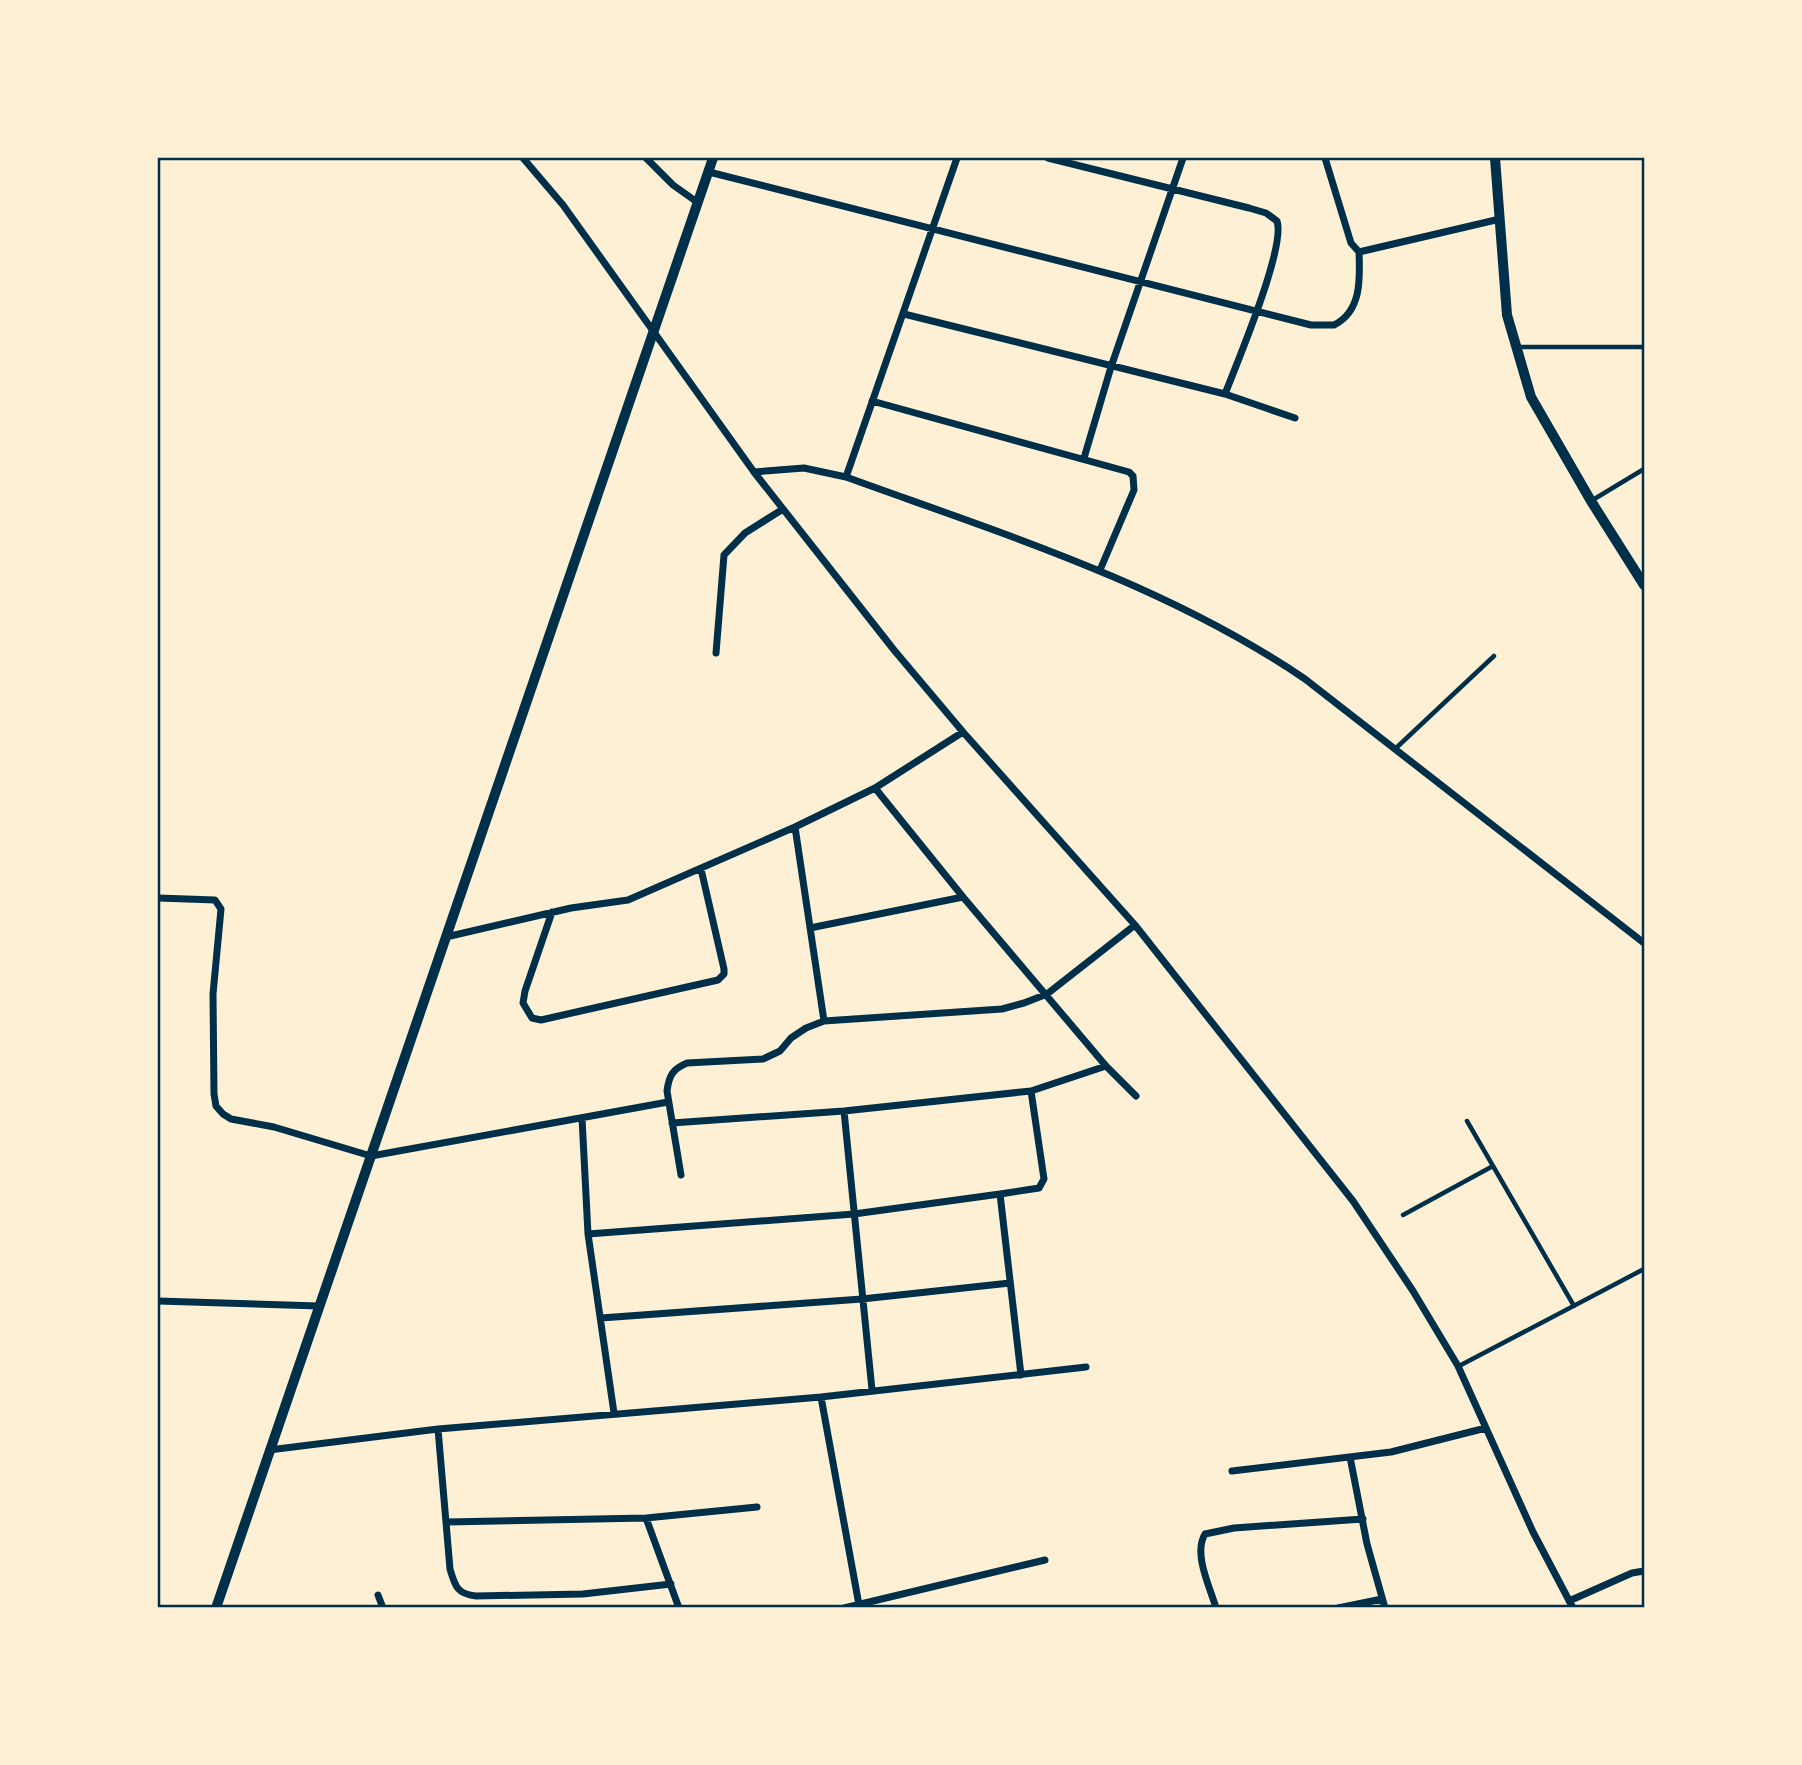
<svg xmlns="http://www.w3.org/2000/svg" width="1802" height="1765" font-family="'PT Sans Narrow',sans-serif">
  <rect width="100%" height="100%" fill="#fdf0d5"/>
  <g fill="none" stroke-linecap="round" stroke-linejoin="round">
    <path stroke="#003049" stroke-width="4.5" d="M1516,347H1644
      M1591,501L1644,469
      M1395,749L1494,656
      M1467,1121L1574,1306
      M1403,1215L1493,1166
      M1459,1366L1644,1269"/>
    <path stroke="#003049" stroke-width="7" d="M523,158L563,205L754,472L894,650L963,732L1135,925L1353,1201L1413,1291L1458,1366L1533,1532L1573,1608
      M646,158L673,185L697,202
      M1048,158L1249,208L1266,213L1277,221C1286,247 1237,363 1225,394
      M1325,158L1351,243L1359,252L1500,219
      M709,172L1311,325H1334C1362,311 1360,278 1359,252
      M904,314L1225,394L1295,418
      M872,401L1129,472L1133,476L1134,490L1100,570
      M1084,458L1111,367L1183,158
      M754,472L804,468L846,477C1003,534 1165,584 1305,679L1644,943
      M846,477L957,158
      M716,653L724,555L745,533L783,509
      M875,788L963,897L1106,1066L1136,1096
      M158,898L215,900L221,909L213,994L214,1094L216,1106L223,1114L231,1119L274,1127L371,1156L668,1102
      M552,912L525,991L523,1003L532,1018L541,1020L718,980L724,974V969L701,869
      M810,928L963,897
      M446,937L571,908L628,900L795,827
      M824,1021L795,827L875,788L963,732
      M844,1111L872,1390
      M582,1118L588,1234L614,1413
      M672,1123L844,1111L1031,1091L1106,1066
      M681,1175L667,1091C669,1075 673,1069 687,1063L763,1059L780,1051L791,1038L806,1028L824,1021L1002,1009L1024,1003L1047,994L1135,925
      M588,1234L854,1214L1000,1194
      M158,1301L319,1306
      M601,1318L862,1299L1010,1283
      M1021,1375L1000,1194L1039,1188L1044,1179L1031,1091
      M821,1397L859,1605
      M438,1429L450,1569C455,1586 457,1594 476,1596L583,1594L671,1584
      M269,1450L438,1429L821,1397L1086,1367
      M1350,1457L1367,1544L1385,1608
      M1232,1471L1391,1452L1486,1428
      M646,1518L679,1608
      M446,1522L646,1518L757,1507
      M378,1595L383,1608
      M1569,1601L1632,1573L1644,1571
      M844,1608L1045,1560
      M1216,1608C1210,1587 1193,1554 1205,1534L1234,1528L1363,1519
      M1338,1608L1382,1599"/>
    <path stroke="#003049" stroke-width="10" d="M1495,158L1507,315L1531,397L1591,501L1644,585
      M216,1608L713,158"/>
  </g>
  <rect width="1802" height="1765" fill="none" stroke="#fdf0d5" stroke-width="318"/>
  <rect x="159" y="159" width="1484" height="1447" fill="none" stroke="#003049" stroke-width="2.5"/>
</svg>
